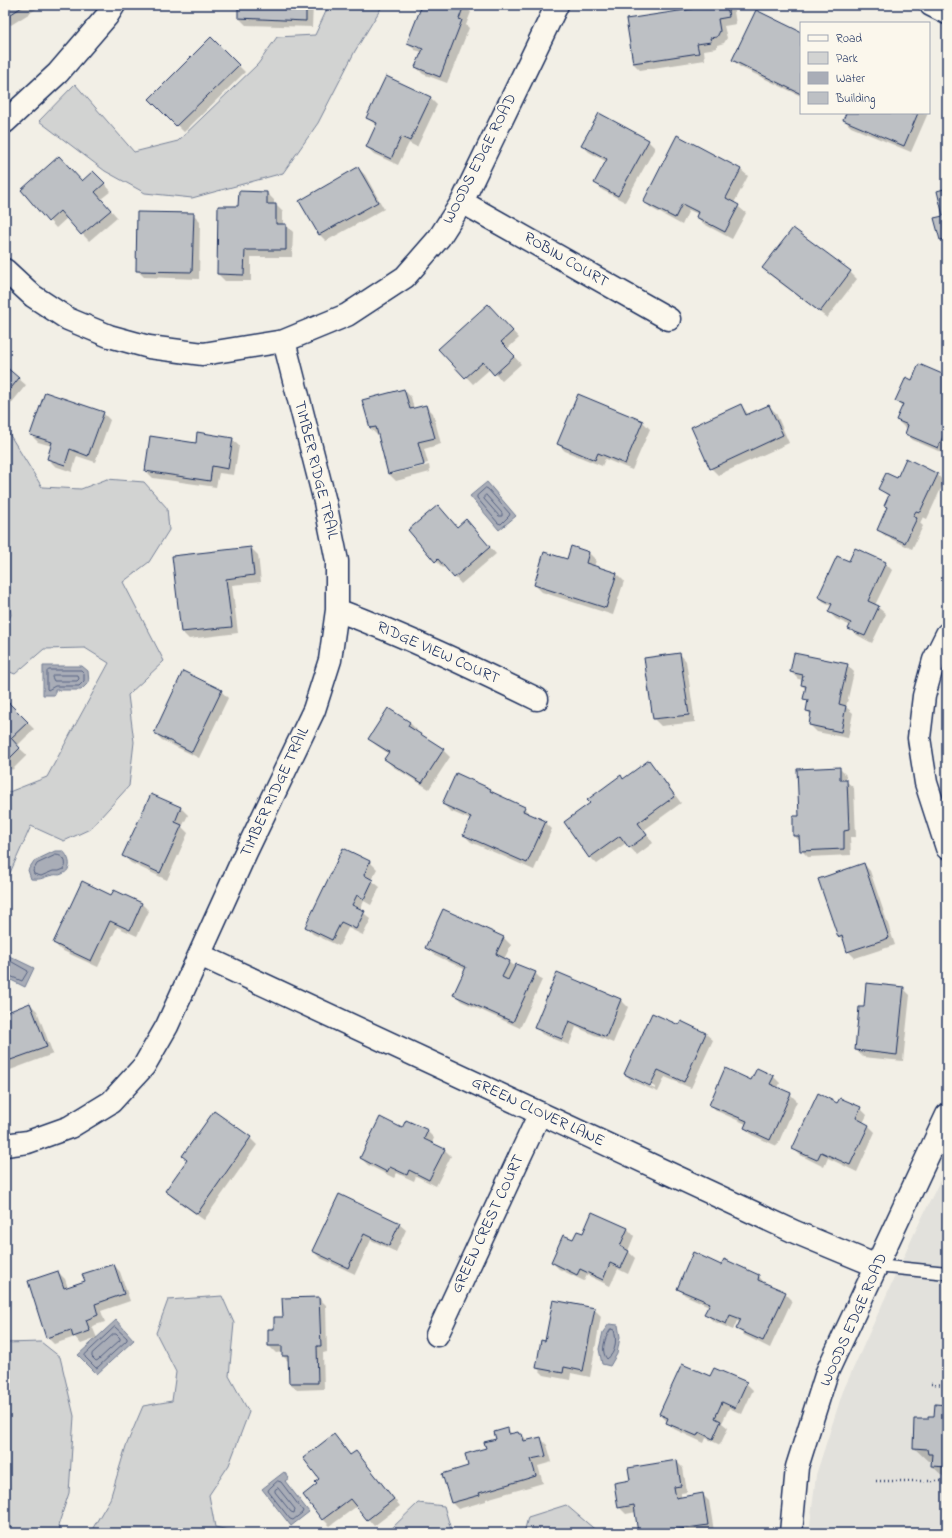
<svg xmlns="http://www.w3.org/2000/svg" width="952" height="1538" font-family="'Indie Flower',sans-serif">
  <rect width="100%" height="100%" fill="#f2efe6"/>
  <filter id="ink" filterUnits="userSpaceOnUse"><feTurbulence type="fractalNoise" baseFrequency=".025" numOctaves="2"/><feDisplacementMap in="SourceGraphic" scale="8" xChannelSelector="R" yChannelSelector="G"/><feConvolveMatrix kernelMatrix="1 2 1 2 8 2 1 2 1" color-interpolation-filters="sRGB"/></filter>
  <g filter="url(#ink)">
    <path fill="#e2e1dc" d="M947,1166V1533H809L816,1475L843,1391L914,1234Z"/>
    <path fill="#d2d3d2" stroke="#768198" d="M329,5H383L355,51L318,123L283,173L192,198L145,193L105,171L39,121L75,84L134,152L178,141L258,64L277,37L315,35Z
      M5,430L8,432L42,487L81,489L107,479L144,482L167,508L169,530L149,562L123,582L164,661L128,695L134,742L129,786L90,829L64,841L31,826L5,884V791L9,792L47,777L109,663L85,648L44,649L15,674L5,670V627L11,615L5,564Z
      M222,1296L234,1323L229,1376L249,1412L229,1465L209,1495L215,1527L241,1533H90L110,1499L126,1446L143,1406L172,1401L176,1372L156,1333L168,1300Z
      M41,1342L60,1357L74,1416L69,1493L58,1526L63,1533H5V1343Z
      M418,1503L444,1506L452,1533H353L390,1530Z
      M566,1505L599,1533H524L528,1517Z"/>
    <path fill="#a9adb7" stroke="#707b93" d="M487,482L516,516L499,530L470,496Z
      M43,666H82L88,671L89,682L81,690H55V695H43Z
      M55,851H63C70,858 73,870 62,874C59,876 56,874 53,875C42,877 44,880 31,879L28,870L34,861Z
      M5,954L34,968L25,987L5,977Z
      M116,1320L134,1340L97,1374L78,1355Z
      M609,1324L618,1325L620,1337L617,1354L610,1366L602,1364L599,1349L603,1332Z
      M284,1472L289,1478L285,1481L309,1512L291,1526L262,1489Z"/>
    <path fill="#0003" fill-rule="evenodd" d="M5,5H37L38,8L11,25L5,19Z
      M239,5H313L312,27L246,25L239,18Z
      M423,5H463L471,12L466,25L469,28L447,83L423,74L416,67L422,52L415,50L408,43ZM415,45L428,49L427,51L415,47Z
      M693,5H733L736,24L724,26L727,38L724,43L717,45V48L704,50L705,60L640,70L633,63L694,10Z
      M801,33V96L740,67L733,60Z
      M211,38L245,72L184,132L150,99Z
      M430,98L437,105L417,147L409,143L398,165L374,154L367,147L377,126L367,118Z
      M847,113H928L911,152L851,127L844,120Z
      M678,137L741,170L748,176L734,203L746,213L732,239L704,224L697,217L698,214L689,210L682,225L651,208L644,201Z
      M648,141L655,148L625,202L602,190L596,183L607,162L589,152L582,145Z
      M358,168L365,175L384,209L326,241L319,234Z
      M100,179L111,191L101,199L117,217L89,241L67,218L56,228L22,190Z
      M947,189V246L941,240Z
      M240,192L267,193L274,200V205H276L283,212V225H286L293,232L292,257H251V281H225L218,274L239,207Z
      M193,214L200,221L199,279L144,277L137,270Z
      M763,268L850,272L857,279L827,318L770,275Z
      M495,312L519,338L507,349L521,364L502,381L490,369L473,384L440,349Z
      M5,367L26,385L5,411Z
      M947,377V449L945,454L913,440L906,434L908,428L904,427L897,420L903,407L897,401L913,381Z
      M404,390L411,397L414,409L426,406L433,413L441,444L424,449L428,463L393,472V474L429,465L430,472L396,481L389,474L379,434L377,435L370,428Z
      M579,395L643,422L650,429L632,470L605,459L602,466L565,451L558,444Z
      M741,405L749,415L769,406L776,413L789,443L718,475L711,468Z
      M103,413L110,420L95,462L77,456L72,472L55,466L48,459L52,446L38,442L31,435Z
      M232,439L239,446L234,475L219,473L216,487L153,478L146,471L197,444Z
      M938,475L944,482L927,519L923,517L920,523L923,526L912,549L885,536L878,529L888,508L885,506L889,497L880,489Z
      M458,528H473L496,554L461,584L445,566L443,568L436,561L409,530Z
      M251,548L258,555L261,582L232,585L238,633L189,639L182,632L173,557Z
      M572,548L589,553L596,560L594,567L617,574L624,581L613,615L542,592L535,585L568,561Z
      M849,562L885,563L892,570L875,605L886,614L872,643L857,635L850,629L851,626L836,619L829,612L832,606L826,604L819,597Z
      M680,654L686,661L695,722L661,726L654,719L645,658Z
      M847,665L854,672L846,707L853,713L848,738L817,732L810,725L812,716L807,711L809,703L805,699L806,690L802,685L803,680L798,679L791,672Z
      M221,691L228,698L199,758L162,740L155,733Z
      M5,700L34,729L17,746L27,755L12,770L8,766L5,768Z
      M388,709L410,723L417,730L415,732L443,750L450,757L429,789L392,766L385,759L389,754L376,745L369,739Z
      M649,762L656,769L681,803L644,830L653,843L637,855L626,843L597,864L590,857L565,823Z
      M839,768L846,775V781L854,788L856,837H850L851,855L808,857L801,850V842L794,836L800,817Z
      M490,789L496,795L524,808L531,815L545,822L552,829L534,870L471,842L464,835L471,820L450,811L443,804Z
      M151,795L181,808L188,815L182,827L188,833L167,880L131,863L124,856Z
      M343,849L370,862L377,869L371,880L380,887L371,905L364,901L360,910L371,919L363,935L348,928L339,946L313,934L306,927Z
      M864,864L870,871L895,945L855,958L848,951L845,943L839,936Z
      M114,891L142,904L149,911L137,936L117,927L98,967L61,950L54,943L112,896Z
      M444,910L504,938L511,945L504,959L510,962L515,967L535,973L542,980L520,1028L461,1001L455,995L466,970L433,954L426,947Z
      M903,988L910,995L903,1061L863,1057L856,1050L865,1009Z
      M621,1000L628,1007L613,1043L576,1027L569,1045L542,1034L536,1027Z
      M30,1004L37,1011L53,1054L5,1072V1014Z
      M706,1034L713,1040L691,1088L665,1077L658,1092L632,1081L625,1074ZM632,1076L655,1087V1089L632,1079Z
      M773,1076L780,1083L778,1088L790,1094L797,1101L777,1146L752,1135L745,1128L746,1124L717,1111L710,1104L752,1081Z
      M838,1104L860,1108L867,1115L863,1123L868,1125L875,1132L857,1172L828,1158L824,1167L800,1155L793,1148Z
      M403,1129L427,1131L434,1138L432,1143L444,1149L451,1156L436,1186L416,1176L414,1181L397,1173L394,1178L368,1165L361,1158Z
      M250,1138L257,1145L204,1220L173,1198L166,1191L188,1160Z
      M339,1195L399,1224L406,1230L396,1252L371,1240L355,1274L320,1258L313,1251Z
      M628,1229L634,1236L628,1251L635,1258L628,1274L618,1269L610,1286L587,1275L584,1281L559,1269L552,1262L573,1241Z
      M724,1261L759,1276L765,1284L785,1293L792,1300L770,1348L744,1335L737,1328L740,1322L737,1321L733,1330L713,1321L706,1314L709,1306L685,1295L678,1288L722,1266Z
      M114,1265L120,1272L130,1301L101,1311L105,1322L92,1326L97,1338L81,1344L75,1337L54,1344L47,1337L58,1272L65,1279L68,1288L86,1282Z
      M319,1298L326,1305L327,1352L323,1353L324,1389L297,1390L290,1383L289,1362L283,1356V1352L276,1353L269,1346L275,1330Z
      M5,1304L9,1308L5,1336Z
      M594,1309L601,1316L590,1377L571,1373L570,1380L544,1375L537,1368L546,1342Z
      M715,1369L746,1383L753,1390L742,1414L729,1408L722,1423L728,1428L720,1445L706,1438L704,1443L674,1429L660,1414L711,1378Z
      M947,1406V1480L932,1466V1461H928L914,1448L929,1420Z
      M507,1429L512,1434L522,1435L528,1441L540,1438L547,1445L552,1462L538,1466L543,1483L486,1499V1501L458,1509L451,1502L469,1467Z
      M340,1442L351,1456L356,1453L363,1460L400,1506L374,1526L357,1506L330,1526L323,1519L319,1484Z
      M676,1461L683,1468L687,1492L681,1493V1498L702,1494L709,1501L714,1531L703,1533H639L636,1512L626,1514L619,1507L631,1481Z"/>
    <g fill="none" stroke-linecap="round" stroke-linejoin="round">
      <path stroke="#546182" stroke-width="1" d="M486,488L488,489L510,514L509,516L501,524L498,523L477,498V496Z
        M486,495L502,513V516H499L484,499V497Z
        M49,670H81L84,673V681L79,686H55L48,690L47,689V672Z
        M54,675H78L79,679L77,681H54L52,677Z
        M56,855C63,855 68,862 64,869L59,871H53L41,876L34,874L33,871L37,864Z
        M5,958L28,971L22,981L5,974
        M115,1327L127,1338V1340L98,1367L96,1368L85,1357V1355Z
        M611,1329L614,1330C617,1340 616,1353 607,1359C600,1351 605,1337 611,1329Z
        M114,1334H116L120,1338V1340L98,1360L96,1361L92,1357V1354Z
        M278,1481L281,1482L303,1511L302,1513L293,1520L290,1519L268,1491L269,1489Z
        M278,1488L295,1509L294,1513L291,1512L275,1492V1490Z"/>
    </g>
    <path fill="#bdc0c4" stroke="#1b2f5e" d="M5,5H25L5,18Z
      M238,5H306V21L238,18Z
      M422,5H464L459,19L462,20L440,77L415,67L423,49L407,43Z
      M692,5H727L729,17L718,19L720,31L717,37L710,38L711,42L697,44L699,53L633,63L626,19L692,9Z
      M756,10L801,32V94L732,60Z
      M211,37L239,65L176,126L149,99Z
      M386,76L431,97L410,141L401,137L391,159L366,147L377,123L366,118Z
      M599,113L649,140L618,196L594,183L607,159L581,145Z
      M846,113H918L904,146L843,120Z
      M677,135L741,169L726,198L739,205L725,232L696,217L698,212L682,204L675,218L643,202Z
      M59,156L82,181L93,171L105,183L95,192L111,210L81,235L60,211L48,222L21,190Z
      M358,167L378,202L319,235L299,201Z
      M947,188V239L940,240L934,218L943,216L937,191Z
      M239,191L267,192V204H276V224H286V250H245L244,275L217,274L218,206H238Z
      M137,212L194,213L192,272L136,271Z
      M793,228L851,271L820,312L762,268Z
      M488,304L513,331L501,342L515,356L494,375L483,362L465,378L438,349Z
      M919,364L947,376V427L938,448L905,434L908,425L896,420L903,404L895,401L906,377L912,380Z
      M5,366L19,378L5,396Z
      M404,389L410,409L426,405L435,438L418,442L424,465L388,474L376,427L370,428L362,400Z
      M45,392L104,412L88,456L70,449L65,465L47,459L52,442L30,435Z
      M578,394L643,421L625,464L598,453L595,460L557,444Z
      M741,404L746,415L769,405L783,435L710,469L691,427Z
      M197,432L233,438L228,469L212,466L210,481L145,471L150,436L196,443Z
      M906,458L938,474L920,512L916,511L913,516L917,518L905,543L877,530L887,507L884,506L889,495L878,489L886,473L897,478Z
      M438,505L457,527L466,519L490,547L454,578L438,559L435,562L408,530Z
      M571,546L589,552L586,563L617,573L606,608L534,585L544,552L567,559Z
      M251,547L254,575L226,579L232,627L181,632L172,556Z
      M855,548L886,562L868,601L879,606L865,636L848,629L851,623L828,612L832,604L818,597L837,556L849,561Z
      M680,653L689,715L653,719L644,658Z
      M794,653L848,664L839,704L846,706L841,732L809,725L811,712L806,711L808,700L803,699L806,686L801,685L803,675L790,672Z
      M183,671L222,690L192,752L154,733Z
      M5,699L28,722L11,738L20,748L5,763Z
      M388,708L410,722L408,726L444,749L422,783L384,759L389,752L368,739Z
      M649,760L675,796L638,823L647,835L629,848L620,836L589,858L564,822L590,803L587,800L621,775L623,779Z
      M840,767V780H847L849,830L844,831V849L800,851L799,836H793V816H799L797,769Z
      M456,773L491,789L490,791L525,807L523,811L546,821L527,863L463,835L471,817L442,804Z
      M151,794L181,807L175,822L182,825L160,873L122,856Z
      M343,848L370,861L364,875L373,880L364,899L357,895L352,905L365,911L356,929L341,922L332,940L305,927Z
      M864,863L889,938L847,952L842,935L838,937L818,879Z
      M82,881L111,895L114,890L142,903L130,930L110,921L91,961L53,943Z
      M443,909L504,937L496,954L510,961L502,977L508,980L516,964L536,972L513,1022L453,995L466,967L425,948Z
      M557,972L621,999L606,1037L569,1021L562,1039L534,1028Z
      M866,983L904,987L897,1055L855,1050L859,1007H864Z
      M30,1003L47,1047L5,1062V1013Z
      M652,1013L679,1025L681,1021L706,1033L684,1082L658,1070L650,1086L624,1074Z
      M725,1068L751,1080L757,1068L774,1076L770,1084L791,1093L770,1140L744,1128L747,1121L709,1105Z
      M818,1093L837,1103L840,1098L861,1107L856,1118L869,1125L850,1165L821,1152L817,1160L792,1149Z
      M214,1111L251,1137L197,1214L165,1191L187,1160L182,1156Z
      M380,1117L402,1128L406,1120L428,1130L424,1139L445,1149L429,1180L409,1170L407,1175L390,1167L387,1172L360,1158Z
      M339,1194L400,1223L389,1246L364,1234L348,1268L312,1251Z
      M592,1212L628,1228L620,1246L629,1251L621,1268L610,1263L603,1280L580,1269L577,1275L551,1262L563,1235L573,1239L577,1231L583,1233Z
      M693,1252L721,1265L724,1259L759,1275L758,1280L786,1292L763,1341L736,1329L741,1319L730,1315L726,1324L704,1314L710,1303L677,1289Z
      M114,1264L124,1294L95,1304L98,1315L86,1320L90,1331L73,1337L71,1330L46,1338L28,1281L58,1271L64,1288L85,1281L82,1274Z
      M319,1297L321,1346H317L318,1383H289L288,1356H282V1346H268V1329H274V1317H283L282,1298Z
      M553,1300L595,1308L583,1371L564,1367L563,1373L536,1368L541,1340L545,1341Z
      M682,1364L710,1376L714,1368L747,1382L735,1408L722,1402L715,1418L721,1421L713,1439L699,1432L697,1436L666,1423L668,1418L659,1414Z
      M935,1404L947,1405V1467L931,1466L932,1454H928L927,1449L913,1448L914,1419H928V1416H934Z
      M508,1428L509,1434L518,1432L519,1434H522L524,1441L541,1437L546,1456L531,1459L536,1476L479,1493L480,1495L451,1503L442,1474L468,1466L465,1454L486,1448L484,1442L496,1439L494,1432Z
      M334,1434L350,1455L356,1451L394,1499L367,1520L350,1499L322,1520L303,1495L317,1484L315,1482L319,1479L303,1458Z
      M677,1460L681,1486L674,1487L676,1498L703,1493L708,1525L653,1533H638L634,1505L618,1508L614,1483L630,1480L628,1468Z"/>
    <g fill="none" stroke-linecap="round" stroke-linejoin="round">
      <g stroke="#1b2f5e" stroke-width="15">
        <path id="lane" d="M877,1266L947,1273"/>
      </g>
      <g stroke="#1b2f5e" stroke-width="25">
        <path id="street" d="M931,5L947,13
          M5,122L58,73L107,16L114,5
          M462,202L669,319
          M5,270L33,296L68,319L109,336L149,347L203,354L284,341L347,315L405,277L439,238L462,202L557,5
          M337,610C406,636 471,667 537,699
          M947,634L934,660L924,696L919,738L926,783L947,848
          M200,955L795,1232L877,1266
          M5,1145L28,1142L70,1127L111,1102L144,1066L167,1026L246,852L314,710L330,660L337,610V561L325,502L284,341
          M437,1335L540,1113
          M791,1533L797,1467L827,1372L947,1115"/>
      </g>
      <path stroke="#1b2f5e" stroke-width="2.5" stroke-dasharray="1 3" stroke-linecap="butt" d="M931,1384L947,1385
        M876,1481H947"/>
      <use href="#lane" stroke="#fbf7ec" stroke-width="12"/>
      <use href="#street" stroke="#fbf7ec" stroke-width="22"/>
    </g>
  </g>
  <g text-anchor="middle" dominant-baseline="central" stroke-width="4" stroke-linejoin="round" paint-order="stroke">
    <g font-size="16" fill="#1b2f5e" stroke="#fbf7ec">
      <text transform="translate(480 159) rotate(-63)">WOODS EDGE ROAD</text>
      <text transform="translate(566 260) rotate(30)">ROBIN COURT</text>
      <text transform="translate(316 470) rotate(76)">TIMBER RIDGE TRAIL</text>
      <text transform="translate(438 653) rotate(24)">RIDGE VIEW COURT</text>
      <text transform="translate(275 792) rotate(-65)">TIMBER RIDGE TRAIL</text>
      <text transform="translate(538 1112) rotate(25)">GREEN CLOVER LANE</text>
      <text transform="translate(488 1224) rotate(-65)">GREEN CREST COURT</text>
      <text transform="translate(854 1320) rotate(-66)">WOODS EDGE ROAD</text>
    </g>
  </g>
  <rect width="952" height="1538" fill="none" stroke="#fbf7ec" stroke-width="20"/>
  <rect x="10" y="10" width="932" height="1518" fill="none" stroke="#1b2f5e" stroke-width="1.5" filter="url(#ink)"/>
  <rect x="800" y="22" width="130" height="92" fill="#fbf7ec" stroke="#a1a7b3"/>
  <rect x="808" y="35" width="20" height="6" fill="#fbf7ec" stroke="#a1a7b3"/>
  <text x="836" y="42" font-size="12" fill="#1b2f5e">Road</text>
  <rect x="808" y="52" width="20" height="12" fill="#d2d3d2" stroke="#a1a7b3"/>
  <text x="836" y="62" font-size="12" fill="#1b2f5e">Park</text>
  <rect x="808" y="72" width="20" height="12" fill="#a9adb7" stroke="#a1a7b3"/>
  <text x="836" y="82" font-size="12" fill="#1b2f5e">Water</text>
  <rect x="808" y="92" width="20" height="12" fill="#bdc0c4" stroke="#a1a7b3"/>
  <text x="836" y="102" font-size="12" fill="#1b2f5e">Building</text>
</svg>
